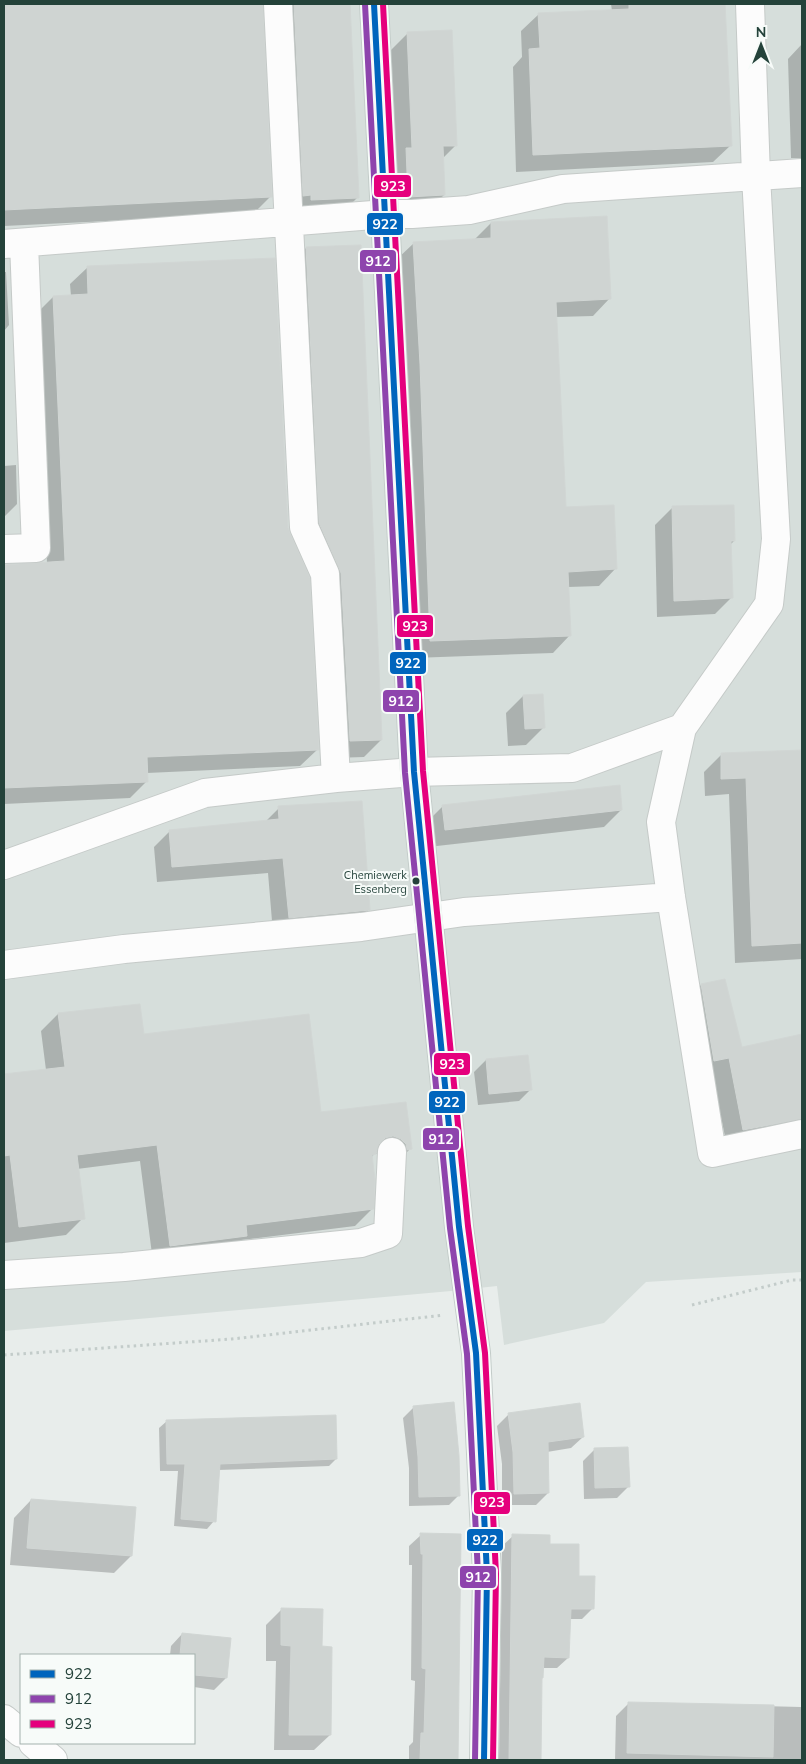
<svg xmlns="http://www.w3.org/2000/svg" width="806" height="1764" font-family="Mulish,sans-serif">
  <rect width="100%" height="100%" fill="#e8edeb"/>
  <path fill="#d6dedb" d="M4,4H802V1272L646,1282L604,1323L504,1345L497,1286L451,1291L4,1331Z"/>
  <path fill="#0003" d="M4,4H349L357,198L340,215L294,216L268,7L261,5L271,196L253,214L4,226Z
    M611,4H724L731,145L713,162L516,172L513,67L522,57L521,31L539,14L612,11Z
    M407,34L456,145L442,159L444,195L427,212L392,213L390,51Z
    M802,44V158H791L788,59Z
    M491,223L610,298L593,316L556,317L565,509L616,568L599,586L568,587L570,635L553,653L413,658L396,260L414,243L474,240Z
    M306,248L381,740L364,757L333,758L289,266Z
    M88,267L287,528L318,749L300,766L147,773V781L130,798L4,804V565H37L47,563L36,314L53,297L71,296L70,284Z
    M4,272H6L9,325L4,331Z
    M16,465L17,504L4,517V466Z
    M672,508L734,541L730,545L732,597L715,614L657,617L655,525Z
    M523,696L543,728L526,745L508,746L506,713Z
    M802,752V959L735,963L729,794L705,796L704,772L722,754Z
    M443,806L621,810L604,827L428,847L426,823Z
    M279,808L369,909L353,925L273,933L268,873L157,882L154,847L170,831L265,822Z
    M701,985L741,1048L802,1035V1138L727,1146L712,1074L685,1001Z
    M58,1014L143,1036L320,1114L405,1103L410,1149L393,1166L384,1156L375,1153L371,1158L372,1209L355,1226L241,1240L228,1253L153,1262L140,1161L77,1169L83,1218L66,1235L4,1243V1075L46,1070L41,1031Z
    M486,1060L531,1089L519,1101L478,1105L474,1072Z
    M414,1407L459,1495L449,1505L409,1506V1468L403,1418Z
    M509,1414L583,1437L571,1448L547,1452L548,1493L536,1505H502V1464L497,1426Z
    M167,1421L336,1459L329,1466L218,1470L214,1521L207,1529L174,1526L178,1471H160L159,1428Z
    M595,1449L629,1486L617,1498L584,1499L583,1461Z
    M31,1500L131,1556L114,1573L10,1565L14,1518Z
    M421,1535H460L456,1760H409V1746L413,1742L415,1681L411,1680L412,1565H409V1546Z
    M513,1536L548,1545L578,1577L593,1608L582,1619H569L568,1658L557,1668H542L540,1679L539,1760H499L502,1546Z
    M802,1539V1569H801Z
    M282,1609L321,1647L330,1735L314,1750H274L276,1661H266V1625Z
    M182,1634L226,1678L214,1690L194,1687V1655H170L171,1646Z
    M802,1662V1760H615L616,1716L629,1703L801,1707Z"/>
  <path fill="#cfd4d2" stroke="#d1d6d4" d="M4,4H263L272,197L4,210Z
    M294,4H350L359,198L311,200V195L303,196Z
    M629,4H725L732,146L533,155L529,49L540,48L538,13L629,9Z
    M452,30L457,146H443L445,195L408,197L406,148H412L407,32Z
    M607,216L611,299L556,302L566,507L614,505L617,569L568,572L571,636L430,641L420,364L413,242L491,238V222Z
    M361,245L382,740L350,741L341,573L319,523L306,247Z
    M275,258L288,528L310,578L319,750L147,757L148,782L4,788V565L65,561L53,296L88,294L87,266Z
    M734,505L735,541H731L733,598L674,601L672,506Z
    M543,694L545,728L525,729L523,695Z
    M802,750V943L752,946L746,778L721,779V753Z
    M620,785L622,810L445,830L442,805Z
    M362,801L370,910L289,918L283,858L172,867L169,830L279,819L278,806Z
    M725,979L742,1047L802,1034V1119L743,1130L729,1058L714,1061L701,984Z
    M140,1004L144,1034L309,1014L321,1112L406,1102L412,1149L407,1150L406,1144L401,1139L393,1136L385,1138L379,1144L376,1154L372,1155L375,1180L374,1209L246,1225L247,1236L170,1246L157,1145L77,1155L85,1219L19,1227L10,1155L4,1156V1074L65,1067L58,1013Z
    M528,1055L532,1090L489,1094L486,1059Z
    M454,1402L459,1456L460,1496L419,1497L418,1457L413,1406Z
    M580,1403L584,1437L548,1442L549,1493L514,1494L513,1452L508,1413Z
    M336,1415L337,1459L220,1464L216,1522L181,1519L185,1464H167L166,1420Z
    M628,1447L630,1487L595,1488L594,1448Z
    M31,1499L136,1507L132,1556L27,1548Z
    M420,1533L461,1534L458,1760H420L421,1733H424L426,1669L422,1668L423,1554H421Z
    M512,1534L550,1535V1544H579V1576H595L594,1609H571L569,1658L544,1657L543,1678H542L541,1760H509Z
    M281,1608L323,1609L322,1646L332,1647L331,1735H289L291,1646L281,1645Z
    M182,1633L231,1638L227,1678L194,1675V1655H180Z
    M628,1702L774,1705L773,1757L627,1753Z"/>
  <g fill="none" stroke-linecap="round" stroke-linejoin="round">
    <g stroke="#c5cac8" stroke-width="30">
      <path id="minor" d="M278,4L304,527L325,574L336,778
        M4,244L386,214H412L469,210L563,189L802,173
        M4,549L36,548L24,243
        M682,728L661,822L671,897L712,1153L802,1134
        M4,865L205,793L336,778L414,772L572,768L682,728L769,604L776,539L756,176L750,4
        M4,965L124,949L361,927L464,912L671,897
        M4,1275L124,1267L361,1243L388,1234L392,1152
        M4,1719L21,1733
        M33,1743L53,1760"/>
    </g>
    <g stroke="#c3ccc9" stroke-width="30">
      <path id="major" d="M374,4L414,772L459,1227L476,1353L487,1574L484,1760"/>
    </g>
    <path stroke="#c3ccca" stroke-width="3" stroke-dasharray="2.5 4" stroke-linecap="butt" d="M692,1305L792,1280H802
      M4,1355L232,1339L444,1315"/>
    <use href="#minor" stroke="#fcfcfc" stroke-width="28"/>
    <use href="#major" stroke="#cfd7d5" stroke-width="28"/>
    <g stroke="#f7fbf9" stroke-width="10">
      <path id="bus-1" d="M374,4L414,772L459,1227L476,1353L487,1574L484,1760"/>
    </g>
    <g stroke="#f7fbf9" stroke-width="10">
      <path id="bus-2" d="M365,4L405,773L450,1228L467,1354L478,1574L475,1760"/>
    </g>
    <g stroke="#f7fbf9" stroke-width="10">
      <path id="bus-3" d="M383,4L423,771L468,1226L485,1353L496,1574L493,1760"/>
    </g>
    <use href="#bus-1" stroke="#0065bd" stroke-width="6"/>
    <use href="#bus-2" stroke="#8e44ad" stroke-width="6"/>
    <use href="#bus-3" stroke="#e5007d" stroke-width="6"/>
  </g>
  <circle fill="#24423a" stroke="#f7fbf9" stroke-width="2" cx="416" cy="881" r="4.5"/>
  <g text-anchor="middle" dominant-baseline="central" stroke-width="4" stroke-linejoin="round" paint-order="stroke">
    <g font-size="11" fill="#24423a" stroke="#f7fbf9" text-anchor="end">
      <text x="407" y="875">Chemiewerk<tspan x="407" dy="14">Essenberg</tspan></text>
    </g>
  </g>
  <g stroke="#f7fbf9" stroke-width="2">
    <rect x="373" y="174" width="39" height="24" rx="5" fill="#e5007d"/>
    <rect x="366" y="212" width="38" height="24" rx="5" fill="#0065bd"/>
    <rect x="359" y="249" width="38" height="24" rx="5" fill="#8e44ad"/>
    <rect x="396" y="614" width="38" height="24" rx="5" fill="#e5007d"/>
    <rect x="389" y="651" width="38" height="24" rx="5" fill="#0065bd"/>
    <rect x="382" y="689" width="38" height="24" rx="5" fill="#8e44ad"/>
    <rect x="433" y="1052" width="38" height="24" rx="5" fill="#e5007d"/>
    <rect x="428" y="1090" width="38" height="24" rx="5" fill="#0065bd"/>
    <rect x="422" y="1127" width="38" height="24" rx="5" fill="#8e44ad"/>
    <rect x="473" y="1491" width="38" height="24" rx="5" fill="#e5007d"/>
    <rect x="466" y="1528" width="38" height="24" rx="5" fill="#0065bd"/>
    <rect x="459" y="1565" width="38" height="24" rx="5" fill="#8e44ad"/>
  </g>
  <g font-size="14" text-anchor="middle" font-weight="bold" fill="#fff">
    <text x="393" y="191">923</text>
    <text x="385" y="229">922</text>
    <text x="378" y="266">912</text>
    <text x="415" y="631">923</text>
    <text x="408" y="668">922</text>
    <text x="401" y="706">912</text>
    <text x="452" y="1069">923</text>
    <text x="447" y="1107">922</text>
    <text x="441" y="1144">912</text>
    <text x="492" y="1507">923</text>
    <text x="485" y="1545">922</text>
    <text x="478" y="1582">912</text>
  </g>
  <rect width="806" height="1764" fill="none" stroke="#24423a" stroke-width="10"/>
  <rect x="20" y="1654" width="175" height="90" fill="#f7fbf9" stroke="#a3b1ad"/>
  <rect x="30" y="1670" width="25" height="8" fill="#0065bd" stroke="#a3b1ad"/>
  <text x="65" y="1679" font-size="15" fill="#24423a">922</text>
  <rect x="30" y="1695" width="25" height="8" fill="#8e44ad" stroke="#a3b1ad"/>
  <text x="65" y="1704" font-size="15" fill="#24423a">912</text>
  <rect x="30" y="1720" width="25" height="8" fill="#e5007d" stroke="#a3b1ad"/>
  <text x="65" y="1729" font-size="15" fill="#24423a">923</text>
  <g transform="translate(761 45)" stroke="#f7fbf9" stroke-width="4" paint-order="stroke">
  <path d="M0-4L9 19L0 12L-9 19Z" fill="#24423a"/>
  <text y="-8" font-size="14" font-weight="bold" text-anchor="middle" fill="#24423a">N</text>
  </g>
</svg>
